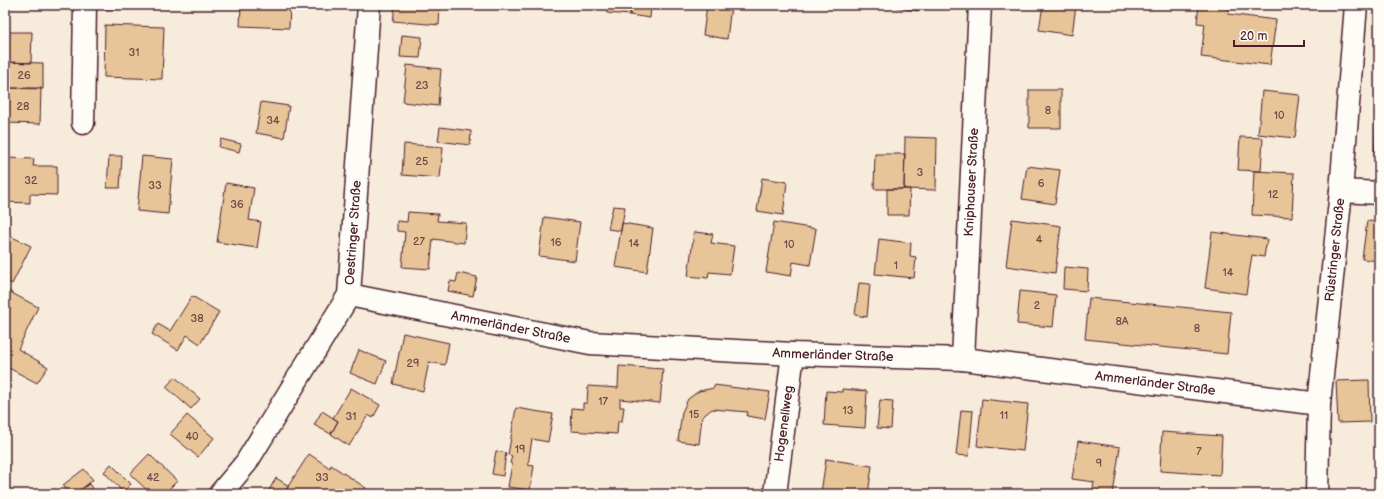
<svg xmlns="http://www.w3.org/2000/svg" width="1384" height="499" font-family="'Balsamiq Sans',sans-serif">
  <rect width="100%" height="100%" fill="#f7ebdb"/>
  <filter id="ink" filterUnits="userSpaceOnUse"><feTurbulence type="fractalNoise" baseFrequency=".025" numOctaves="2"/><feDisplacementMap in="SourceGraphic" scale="8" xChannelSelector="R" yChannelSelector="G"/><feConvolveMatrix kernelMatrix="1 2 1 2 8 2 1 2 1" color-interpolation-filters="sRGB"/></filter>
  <g filter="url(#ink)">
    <path fill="#e8c499" stroke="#4a1f2b" d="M104,5H145V8L104,9Z
      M241,5H290L289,28L240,26Z
      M395,5H440L439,25L393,21Z
      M608,5H631L630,15L607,13Z
      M631,5H651L650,18L630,15Z
      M707,5L731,6L727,39L703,35Z
      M885,5H919L918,11Z
      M1043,5H1076L1072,35L1039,30Z
      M1199,5H1230L1228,14L1276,20L1270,65L1201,57L1205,24L1197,23Z
      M105,25L164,27L162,79L104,77Z
      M5,32H32L31,63L5,62Z
      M402,35L422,37L420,58L400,57Z
      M5,62L43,63V89L5,88Z
      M407,65L441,69L438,106L403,102Z
      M1379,77V103H1377Z
      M5,88H41L40,124L5,123Z
      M1029,90H1061V128H1029Z
      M1262,91L1300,95L1295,138L1258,134Z
      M261,102L289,106L284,138L256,133Z
      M1376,116H1379V162H1374Z
      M440,127L471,131L470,145L438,141Z
      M905,137L937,138L936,190L904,189Z
      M1240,137L1263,138L1261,171L1238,170Z
      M221,139L241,144L239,152L219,147Z
      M404,144L443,147L440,178L402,175Z
      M875,154H905L904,189H874Z
      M109,156H122L120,188H107Z
      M142,156L173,159L168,214L137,211Z
      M5,158L34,159L33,166H57V195L30,194V203L5,202Z
      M1027,166L1060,170L1055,204L1022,199Z
      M1254,171L1294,173L1292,217L1252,215Z
      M762,178L787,182L783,215L757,211Z
      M226,183L254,188L249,220L261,222L257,248L217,242Z
      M887,189H910L909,215H887Z
      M613,206L625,207L621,231L608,229Z
      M408,212L438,214L437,221L466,223L464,243L433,239L430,269L402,267L405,232L397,231V221L407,222Z
      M544,217L580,222L575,261L539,256Z
      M1012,219L1061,226L1055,273L1006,266Z
      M1367,221L1379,222V261L1362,259Z
      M774,222L816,229L810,265L793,262L791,276L766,272Z
      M622,223L653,228L647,272L615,267Z
      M694,232L713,234L711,243L734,246L730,274L709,272L708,278L688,276Z
      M1212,232L1267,239L1264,257L1252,255L1246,294L1205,288Z
      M8,235L31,246L12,284L5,280V240Z
      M879,239L911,243L910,256L916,257L914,278L875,274Z
      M1064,267L1088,269L1087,291L1063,289Z
      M458,273L477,277L473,296L448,291L450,281L456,282Z
      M859,283L870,284L867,317L855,315Z
      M8,291L38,307L18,349L48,367L37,383L5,366V297Z
      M1020,291L1056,295L1053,327L1017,324Z
      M192,296L219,312L200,344L187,335L178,350L152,334L158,324L170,331Z
      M1089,298L1231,312L1227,354L1085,339Z
      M403,333L449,343L445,365L429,362L423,391L393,384Z
      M359,350L386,361L377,384L350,373Z
      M619,366L663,369L660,403L620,399V407H624L622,421H618L617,434L571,431L572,408L583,409V403H587L588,386L618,388Z
      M175,377L200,399L191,409L166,387Z
      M1369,380L1370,422L1338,423L1336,381Z
      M714,385L770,392L765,419L747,416L748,412L712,409L702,417L699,444L678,441L682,412L688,399L699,391L714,388Z
      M351,388L380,405L373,418L368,415L349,446L331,434L338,421L333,418Z
      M842,389L867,391L865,428L824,425L826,391L842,392Z
      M982,399L1028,404L1023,451L977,446Z
      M880,400L893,401L891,429L877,428Z
      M516,408L553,414L548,442L532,439L528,465L534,466L530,490L508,487L512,464L510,463L512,456L508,455Z
      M961,410L973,411L969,456L956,455Z
      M322,411L338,421L331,434L314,425Z
      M187,415L214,438L198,457L170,434Z
      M1376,426H1379V457H1377Z
      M1162,432L1222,436L1220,475L1160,471Z
      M1078,441L1120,447L1113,494H1092L1094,482L1072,479Z
      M496,451L506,453L503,476L492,474Z
      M149,454L177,481L164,494H151L130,474Z
      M309,454L330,468L331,465L366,488L362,494H290L285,491Z
      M826,459L872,466L868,494L821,493Z
      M111,464L131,484L123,492L104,472Z
      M84,469L93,480L75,494H70L63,485Z
      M276,478L289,486L285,491L290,494H272L268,492Z
      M89,484L96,494H75Z"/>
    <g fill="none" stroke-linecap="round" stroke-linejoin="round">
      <g stroke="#4a1f2b" stroke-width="25">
        <g id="minor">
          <path d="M83,123L85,5"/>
          <path d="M1341,191L1379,193"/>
          <path id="s1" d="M349,295L590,343L793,354L963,359L1319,404"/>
          <path id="s2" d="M963,359L980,5"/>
          <path id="s3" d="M220,494L246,463L349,295L369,5"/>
          <path id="s4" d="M775,494L793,354"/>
          <path id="s5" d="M1317,494L1319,404L1341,191L1356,5"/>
        </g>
      </g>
      <use href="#minor" stroke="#fdfcf7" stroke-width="22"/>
    </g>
  </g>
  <g text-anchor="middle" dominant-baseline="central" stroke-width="3" stroke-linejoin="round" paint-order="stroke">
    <g font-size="11" fill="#724846">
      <text x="134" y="52">31</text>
      <text x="24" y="75">26</text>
      <text x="422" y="85">23</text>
      <text x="23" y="106">28</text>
      <text x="1048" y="110">8</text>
      <text x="1279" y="115">10</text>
      <text x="273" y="120">34</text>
      <text x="422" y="161">25</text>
      <text x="920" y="172">3</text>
      <text x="31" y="180">32</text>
      <text x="1041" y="183">6</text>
      <text x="155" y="185">33</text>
      <text x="1273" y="194">12</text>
      <text x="237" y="204">36</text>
      <text x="1039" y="239">4</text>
      <text x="419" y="241">27</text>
      <text x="556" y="242">16</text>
      <text x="634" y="243">14</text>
      <text x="789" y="244">10</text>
      <text x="896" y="265">1</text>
      <text x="1228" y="272">14</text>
      <text x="1037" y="305">2</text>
      <text x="197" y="318">38</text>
      <text x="1122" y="321">8A</text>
      <text x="1197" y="328">8</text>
      <text x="413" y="363">29</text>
      <text x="603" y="401">17</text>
      <text x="848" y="410">13</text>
      <text x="694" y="414">15</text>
      <text x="1004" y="415">11</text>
      <text x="351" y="416">31</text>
      <text x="192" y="436">40</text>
      <text x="520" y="449">19</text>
      <text x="1199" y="451">7</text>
      <text x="1099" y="463">9</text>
      <text x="153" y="477">42</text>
      <text x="322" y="477">33</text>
    </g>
    <g font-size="13" fill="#4a1f2b" stroke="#fdfcf7">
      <text stroke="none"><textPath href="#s2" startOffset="177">Kniphauser Straße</textPath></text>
      <text stroke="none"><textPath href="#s3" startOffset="300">Oestringer Straße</textPath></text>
      <text stroke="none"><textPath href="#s5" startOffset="245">Rüstringer Straße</textPath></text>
      <text stroke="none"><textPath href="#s1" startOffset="165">Ammerländer Straße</textPath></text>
      <text stroke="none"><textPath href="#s1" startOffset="489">Ammerländer Straße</textPath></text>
      <text stroke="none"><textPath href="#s1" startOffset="813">Ammerländer Straße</textPath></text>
      <text stroke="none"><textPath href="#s4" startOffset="71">Hogenellweg</textPath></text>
    </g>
  </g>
  <rect width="1384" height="499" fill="none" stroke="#fdfcf7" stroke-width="20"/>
  <rect x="10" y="10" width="1364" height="479" fill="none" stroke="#4a1f2b" stroke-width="1.5" filter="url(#ink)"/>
  <path d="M1234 40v6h70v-6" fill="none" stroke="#4a1f2b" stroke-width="2"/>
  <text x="1240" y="40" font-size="12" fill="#4a1f2b" stroke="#fdfcf7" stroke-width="3" paint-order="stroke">20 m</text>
</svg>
